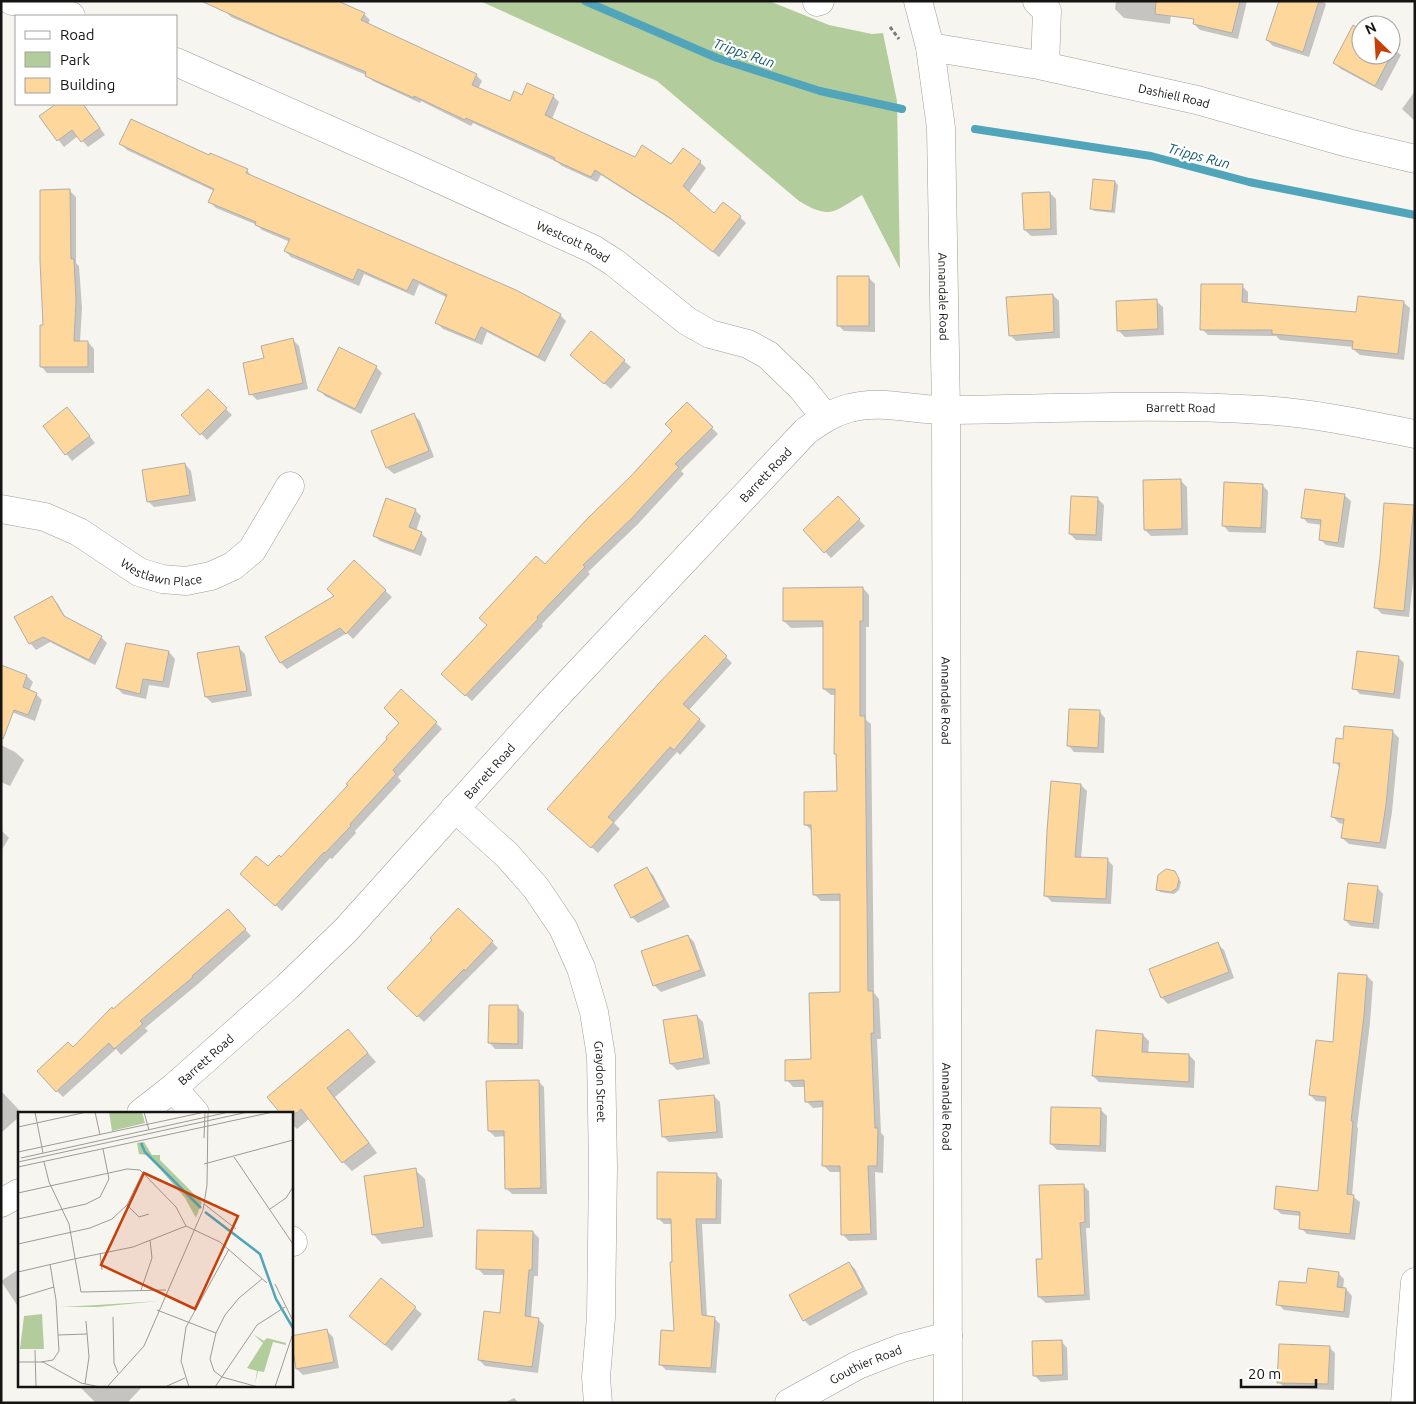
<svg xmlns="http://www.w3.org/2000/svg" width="1416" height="1404" font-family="Ubuntu,sans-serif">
  <rect width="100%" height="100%" fill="#f7f5f0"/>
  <path fill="#b3cc9c" d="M480,1H769L829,25L872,34L883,33L897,101L900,269L862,195C833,212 831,220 799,201L657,81Z"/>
  <path fill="#0003" d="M1116,1H1172L1170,24L1124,18L1115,9Z
    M1199,1H1247L1238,39L1200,30L1194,24Z
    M1280,1H1323L1326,4L1309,57L1273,46L1267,40Z
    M225,11L364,14L370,20L368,24L476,75L482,81L478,89L510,103L522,97L553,96L559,102L552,119L635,158L671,166L700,162L706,168L689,192L715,214L740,217L746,223L719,257L678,224L601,175L597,182L562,166L557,162L473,123L471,126L421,101L420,103L373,81L366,75L231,17Z
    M1361,31V55H1391V47L1401,55L1382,91L1341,69L1334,63Z
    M1415,91V121L1402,109Z
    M58,104H83L105,135L88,147L78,136L64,147L40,116Z
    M121,144L210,157L247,170L252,177L560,315L566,321L545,362L487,332L482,345L443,329L437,323L448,298L419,284L414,296L364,274L359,286L291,257L285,251L290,242L262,230L257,225L216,208L210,202L214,191L127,150Z
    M1115,182L1118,185L1115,213L1094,211L1092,208Z
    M69,190L76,197V263L79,266L82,308L80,342H88L94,349V373H47L41,366L44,326Z
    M1050,193L1056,199L1057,235L1031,236L1025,230Z
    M869,278L875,284V332L844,331L838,325Z
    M1242,286L1248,292V303L1357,313L1403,302L1410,308L1404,360L1360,355L1353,349L1354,347L1280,340L1276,336L1208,335L1202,329Z
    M1053,295L1059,301L1060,338L1016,341L1010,335Z
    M1156,301L1163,307L1164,335L1125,337L1118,330Z
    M591,332L631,367L611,389L578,361Z
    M293,340L299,346L308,389L257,400L251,394L266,359Z
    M376,367L382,373L361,414L325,396L319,389Z
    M208,391L232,415L207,440L183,415Z
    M687,403L718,434L681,471L684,474L638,524L588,572L590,574L542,624L543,626L472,701L443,674L674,431Z
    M73,415L95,443L72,461L44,426Z
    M414,415L420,421L434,457L394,474L387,468L373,432Z
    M185,464L191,471L196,501L154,507L148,501Z
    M1180,480L1187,487L1188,535L1151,536L1145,530Z
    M1262,485L1268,491L1266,533L1229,532L1223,525Z
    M1344,495L1351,501L1344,548L1326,545L1320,539L1322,525L1308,523L1302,517Z
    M838,498L865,526L831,558L804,530Z
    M1098,499L1104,505L1102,541L1076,540L1070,534Z
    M1414,506L1415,564L1409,617L1382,614L1376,608Z
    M415,510L421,516L416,531L421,533L427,539L421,556L380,541L374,535Z
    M354,562L392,597L353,639L347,633L287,669L281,663L267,638L336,596Z
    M863,588L869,595V627H866V720L871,724L874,993L879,999L881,1039H877L881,1133L884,1136L883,1173L875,1172L877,1240L849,1241L843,1235L841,1172H830L823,1165L824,1107L813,1108L806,1101V1087H793L787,1080L812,1060L841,993V901H821L815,895L812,831L805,824L838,793L836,695H831L824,689V627L791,628L784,621Z
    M52,597L58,604L67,620L101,637L107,643L95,665L50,642L36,650L30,643Z
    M706,637L732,663L689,710L706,726L680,755L677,752L614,823L620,829L598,853L555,815Z
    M127,644L169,652L175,659L169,688L149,685L146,699L123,694L117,688Z
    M239,648L245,654L252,696L212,703L206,697Z
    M1398,657L1404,663L1400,699L1360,694L1354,688Z
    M27,676L33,682L29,691L36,694L42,700L35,721L1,708Z
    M1099,711L1105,718L1104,753L1074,752L1068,745Z
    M436,723L442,729L398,777L401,781L355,831L356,833L332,859L330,858L282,911L248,880L281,859L349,785Z
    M1392,731L1399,738L1392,812L1386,849L1349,844L1342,838L1344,824L1339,823L1333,817L1340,768L1335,762L1344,740Z
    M1,745L15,752L24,760L10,786L1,782Z
    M1081,785L1087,791L1081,858L1107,859L1113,866L1111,904L1052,902L1046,896Z
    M1,830L9,838L1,851Z
    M647,869L653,875L670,907L638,923L632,917Z
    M1174,872L1181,882L1179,890L1174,894L1160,892L1157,889Z
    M1377,887L1383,894L1379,929L1351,926L1345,920Z
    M234,917L251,936L198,984L145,1028L148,1031L121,1055L116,1049L63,1097L57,1091L73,1049L113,1010Z
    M688,936L694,942L706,976L661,992L655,986L643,952Z
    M492,942L498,948L424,1022L388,988Z
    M1217,944L1224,950L1234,978L1168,1004L1162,998L1151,969Z
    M1367,976L1373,982L1370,1023L1357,1127L1358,1128L1352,1196L1360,1202L1355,1240L1307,1234L1301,1228V1216L1281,1214L1275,1208L1319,1192L1327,1102L1316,1101L1310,1095Z
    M518,1007L524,1013L523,1049H495L489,1042Z
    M697,1016L703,1022L710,1064L677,1070L671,1064Z
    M348,1030L376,1062L335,1097L377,1153L352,1171L343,1162L310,1118L297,1129L291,1123V1113Z
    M1143,1035L1149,1041L1148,1054L1189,1055L1195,1061L1194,1088L1099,1082L1093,1076Z
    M538,1081L544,1087L547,1194H512L506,1188L505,1136L495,1137L489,1131Z
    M1,1091L22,1113H19V1117L1,1133Z
    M714,1096L720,1102L723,1138L669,1142L663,1136Z
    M1101,1110L1107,1116L1106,1152L1057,1150L1051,1144Z
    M415,1170L425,1179L433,1237L382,1244L373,1234Z
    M716,1174L722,1180L721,1224H702L707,1317L714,1318L720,1324L716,1373L666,1370L660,1364L675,1333L672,1224H664L658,1218Z
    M1083,1185L1089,1191L1090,1228H1086L1090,1300L1046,1303L1039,1297L1043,1260Z
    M533,1232L539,1238L538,1276H534L531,1318L538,1319L544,1325L538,1373L485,1366L479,1360L502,1315L505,1275H484L478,1269Z
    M849,1263L855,1269L868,1294L810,1326L804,1320Z
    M19,1269V1308L1,1281Z
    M1338,1273L1344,1279L1343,1289H1346L1352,1296L1349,1318L1284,1310L1278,1304L1307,1285Z
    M381,1280L422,1314L392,1351L350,1316Z
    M327,1331L333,1337L339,1368L303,1375L297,1369L291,1338Z
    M1061,1341L1067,1348L1068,1380L1041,1382L1034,1375Z
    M1329,1347L1335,1353L1334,1390L1285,1388L1279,1382Z
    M78,1385H144L127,1403H96Z
    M514,1398L519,1403H504Z"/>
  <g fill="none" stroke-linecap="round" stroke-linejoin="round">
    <path stroke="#51a5bb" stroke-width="8" d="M585,1L717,58L820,91L902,109
      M975,129L1151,156L1249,182L1415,215"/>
  </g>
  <path fill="#fdd79b" stroke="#b1aea9" d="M201,1H338L365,13L361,20L477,74L472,85L510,101L514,91L522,95L527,83L554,95L545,115L635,157L642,145L671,164L683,148L701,161L683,186L714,213L723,202L741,216L713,252L670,218L595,170L591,177L554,160L555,158L466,118L465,120L414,96V98L365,76L366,72L276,35Z
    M1156,1H1240L1232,33L1193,24L1194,19L1155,14Z
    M1279,1H1319L1303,52L1266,40Z
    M1353,25L1361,30V55H1391V45L1395,48L1375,86L1333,63Z
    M56,104H83L100,128L81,142L72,130L57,141L39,116Z
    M131,119L209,155L210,153L248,169L246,173L516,290L561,314L538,357L481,327L475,340L435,323L447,295L413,279L407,291L358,269L353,280L284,251L290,239L255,225L256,222L208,202L214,189L119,144Z
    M1093,179L1115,181L1112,211L1090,209Z
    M70,189L71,259H74L76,301L74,341H88V367H40V325H43L40,261V190Z
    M1050,192L1051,229L1024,230L1022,193Z
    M837,276H869V326H837Z
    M1201,284H1243L1242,302L1356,312L1358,296L1404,301L1398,354L1352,349L1353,341L1272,334V330H1200Z
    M1053,294L1054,332L1009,336L1006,297Z
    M1157,299L1158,329L1117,331L1116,301Z
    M591,331L625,360L604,384L570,355Z
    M293,338L303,383L249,395L243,363L264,358L261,346Z
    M339,347L377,366L355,409L317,390Z
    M208,389L227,408L200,435L181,415Z
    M687,402L713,427L675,464L679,467L632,518L583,565L585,567L537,617L538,619L465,696L441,674L487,625L479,618L536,556L545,564L587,519L631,476L672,431L665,424Z
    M67,407L90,436L65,455L43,426Z
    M414,413L429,451L386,468L371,431Z
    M185,463L190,495L147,502L142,470Z
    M1181,479L1182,529L1144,530L1143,480Z
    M1224,482L1263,484L1261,528L1222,526Z
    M1305,489L1345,494L1338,543L1319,540L1321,520L1301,518Z
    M838,496L860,519L824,553L803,530Z
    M1071,496L1098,497L1096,535L1069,534Z
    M386,498L416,509L409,527L422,532L414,551L373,536Z
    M1384,503L1414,505L1404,611L1374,608L1380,558Z
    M354,560L386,590L346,634L340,628L280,663L265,637L334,596L327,589Z
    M863,587V621H860V716H865L868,991H873L874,1033H871L875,1128H878L877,1166H868L871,1234L841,1235L840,1166H822L823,1101L805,1102L804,1080L785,1081V1060L811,1059L809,993L840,992V894L813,895L811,825H804V792L837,791L836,754H834L835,689H823V621H783V588Z
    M52,596L64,616L102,636L89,660L43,637L29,644L14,617Z
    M705,635L727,656L683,704L700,719L674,750L670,747L608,817L614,822L591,848L547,809L659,683Z
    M126,643L169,651L163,682L143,679L140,694L116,688Z
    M239,646L247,691L205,697L197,653Z
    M1357,651L1399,656L1394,694L1352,689Z
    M1,665L27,675L23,687L37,693L28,715L14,710L3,739L1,738Z
    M401,689L437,722L393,770L396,774L350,824L351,826L325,853L324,852L275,906L240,874L256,856L268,866L279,855L281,857L348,785L346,784L387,739L386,737L399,723L384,708Z
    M1069,709L1100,710L1098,748L1067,746Z
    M1344,726L1393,730L1386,805L1380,843L1341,838L1344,819L1331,817L1340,763H1333L1336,738L1343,739Z
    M1051,781L1081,784L1075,857L1108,858L1106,899L1044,896L1047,831Z
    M647,867L664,900L631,918L614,885Z
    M1166,869L1175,871L1179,879L1177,888L1171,892L1156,890L1158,875Z
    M1348,883L1378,886L1373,924L1344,920Z
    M458,908L493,941L465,971L464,969L417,1017L387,988L432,940L430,938Z
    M228,909L246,929L192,976L193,977L140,1021L143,1024L114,1049L109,1043L56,1092L37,1071L68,1042L73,1047L112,1007L113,1009Z
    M688,935L701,970L653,986L641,951Z
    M1218,942L1229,972L1161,998L1149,969Z
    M1338,973L1367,975L1364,1016L1351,1121H1353L1347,1194L1354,1195L1350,1234L1299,1229L1300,1212L1274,1209L1276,1186L1318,1191L1326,1097L1309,1095L1316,1040L1333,1042Z
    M489,1005H518V1044L488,1043Z
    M697,1015L704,1058L670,1064L663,1020Z
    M348,1029L368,1053L327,1088L369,1143L342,1163L301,1109L297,1113H280L267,1097Z
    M1096,1030L1143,1034L1142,1052L1189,1054V1082L1092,1076Z
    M539,1080L541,1188L505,1189L504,1131H488L486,1081Z
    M714,1095L717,1132L662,1137L659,1100Z
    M1051,1107L1101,1108L1100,1146L1050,1144Z
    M416,1168L424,1227L372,1235L364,1176Z
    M657,1172L717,1173L716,1219H696L702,1315L715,1317L711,1368L659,1365L661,1330L674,1331L670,1262H672L671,1219H657Z
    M1084,1184L1085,1222L1080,1223L1085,1295L1038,1297L1036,1259H1042L1039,1185Z
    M477,1230L533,1231L532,1270H529L525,1316L539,1318L532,1367L478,1360L484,1311L500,1313L504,1270L476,1269Z
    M849,1262L863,1288L803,1321L789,1295Z
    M1308,1268L1339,1272L1337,1287L1346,1288L1344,1312L1276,1305L1279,1281L1306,1283Z
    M381,1278L416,1307L385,1345L349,1316Z
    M327,1329L334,1362L296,1369L291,1336Z
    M1062,1340L1063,1375L1033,1376L1032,1341Z
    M1279,1344L1330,1346L1328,1384L1277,1383Z"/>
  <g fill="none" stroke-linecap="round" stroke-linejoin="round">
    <g stroke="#9f9e99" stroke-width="29">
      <g id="minor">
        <path d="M12,1L25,3L71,16"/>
        <path d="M1037,1L1047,11L1045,66"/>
        <path d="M817,2L820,1"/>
        <path id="s1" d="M930,47L1039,65L1197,100L1348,143L1415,159"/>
        <path id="s2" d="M176,62L415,168L593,249L615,263L687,321L710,334L748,344L768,355L802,388L825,417"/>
        <path id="s3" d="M1,509L45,517L79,532L139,572L162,579L186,581L211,576L233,566L252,550L290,486"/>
        <path id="s4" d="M455,808L507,855L536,888L563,928L581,968L594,1012L601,1056L603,1167L601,1317L596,1377L598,1403"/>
        <path d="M173,1088L195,1113"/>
        <path id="s5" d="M141,1113L173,1088L287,987L346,930L550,703L806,431C820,421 833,412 850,408C881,399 916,411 947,410C1052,409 1157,403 1262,410C1313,413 1364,424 1415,434"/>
        <path d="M1,1203L19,1193"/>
        <path d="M291,1240L293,1242"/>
        <path id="s6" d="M789,1403L858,1365L902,1348L948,1336"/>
        <path d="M1405,1403L1415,1282"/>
      </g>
    </g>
    <g stroke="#9f9e99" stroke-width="29">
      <g id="major">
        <path id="s7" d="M918,1L930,47L941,128L946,410L948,1403"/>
      </g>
    </g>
    <path stroke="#7c7b78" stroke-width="3" stroke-dasharray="4 2.5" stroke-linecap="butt" d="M890,27L899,39"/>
    <use href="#minor" stroke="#fff" stroke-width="28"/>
    <use href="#major" stroke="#fff" stroke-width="28"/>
  </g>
  <g text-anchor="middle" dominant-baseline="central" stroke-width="4.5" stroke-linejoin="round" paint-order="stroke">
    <g font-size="12" fill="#151412" stroke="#fff">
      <text stroke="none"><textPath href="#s1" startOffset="249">Dashiell Road</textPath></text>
      <text stroke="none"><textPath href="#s2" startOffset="436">Westcott Road</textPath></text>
      <text stroke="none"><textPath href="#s7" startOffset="298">Annandale Road</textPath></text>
      <text stroke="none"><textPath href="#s5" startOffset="1335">Barrett Road</textPath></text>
      <text stroke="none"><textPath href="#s5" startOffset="894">Barrett Road</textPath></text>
      <text stroke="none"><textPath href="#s3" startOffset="176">Westlawn Place</textPath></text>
      <text stroke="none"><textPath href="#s7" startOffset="702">Annandale Road</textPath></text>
      <text stroke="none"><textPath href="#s5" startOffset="489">Barrett Road</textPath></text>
      <text stroke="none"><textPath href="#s5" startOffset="84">Barrett Road</textPath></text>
      <text stroke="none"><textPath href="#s4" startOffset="322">Graydon Street</textPath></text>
      <text stroke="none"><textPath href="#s7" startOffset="1108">Annandale Road</textPath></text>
      <text stroke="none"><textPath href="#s6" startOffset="86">Gouthier Road</textPath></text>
    </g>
    <g font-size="14" font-style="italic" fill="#14596a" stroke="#fff">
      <text transform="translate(744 53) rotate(19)">Tripps Run</text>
      <text transform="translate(1199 156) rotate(15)">Tripps Run</text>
    </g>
  </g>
  <g transform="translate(18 1112)">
    <rect width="275" height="275" fill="#f7f5f0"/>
    <path d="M91,0H124L127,11L94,19ZM126,30L134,43H142V48L184,90L178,106L167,86L142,57L128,43L121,42L119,31ZM141,189L80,195H43L79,193ZM24,202L26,237H2L6,204ZM235,222L246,229L249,226L268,231V233L255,230L246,260L240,259L237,272L239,259L229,256L245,231Z" fill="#b3cc9c"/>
    <path fill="none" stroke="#51a5bb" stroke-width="2.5" d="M123,31L127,40L183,96M187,100L242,142L258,187L275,216"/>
    <path fill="none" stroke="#9d9b97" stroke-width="1" d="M17,0L25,41M77,0L82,23M126,0L131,18M0,15L69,0M186,26L187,0M0,40L187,0M216,45L275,132M3,46L211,0M0,50L230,0M26,50L31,70L51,112L63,180L148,178M186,52L275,28M0,55L255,0M0,81L109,57L122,58L158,95L168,114L202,130L249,171M186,92L218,117M109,93L121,105L131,102M252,97L268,86L275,75M0,107L68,92L82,85L91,67L85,37M0,132L72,116L94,107L109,93L125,60M82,141L84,158M56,147L115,135L168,114M0,160L56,147M257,172L275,209M123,178L134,146L132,128M0,186L36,175M139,198L198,221M95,205L96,251L100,261M40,223L69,222M17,238L18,275M0,250H25L63,271L82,275M23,250L35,248L41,239L38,188L32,152M67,272L71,245L68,209M149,274L167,266M89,275L126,234L185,98L189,73L190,0M171,275L163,249L168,215L211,137M197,275L239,213L267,195M240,275L204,265L196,259L192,247L198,221L207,203L221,186L244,167M257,275L274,224"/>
    <path fill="#c74009" fill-opacity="0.15" stroke="#c74009" stroke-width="2.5" d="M126,61L220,104L177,197L83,153Z"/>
    <rect width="275" height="275" fill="none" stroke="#151412" stroke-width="2.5"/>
  </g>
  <rect width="1416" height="1404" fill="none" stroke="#151412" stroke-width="5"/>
  <rect x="15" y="15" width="162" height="90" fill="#ffffff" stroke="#a1a1a0"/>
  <rect x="25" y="31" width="25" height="8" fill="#ffffff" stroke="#a1a1a0"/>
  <text x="60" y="40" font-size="15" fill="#151412">Road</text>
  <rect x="25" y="52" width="25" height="15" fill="#b3cc9c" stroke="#a1a1a0"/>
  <text x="60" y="65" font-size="15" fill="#151412">Park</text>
  <rect x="25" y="78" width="25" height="15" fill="#fdd79b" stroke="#a1a1a0"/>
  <text x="60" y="90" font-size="15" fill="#151412">Building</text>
  <g transform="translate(1376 40) rotate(335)"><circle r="24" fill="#ffffff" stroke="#a1a1a0"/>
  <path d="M0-4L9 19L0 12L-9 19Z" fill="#c74009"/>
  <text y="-8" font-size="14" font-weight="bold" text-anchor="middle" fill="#151412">N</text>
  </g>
  <path d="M1241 1379v8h75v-8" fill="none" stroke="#151412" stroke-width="2.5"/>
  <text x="1248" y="1379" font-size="15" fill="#151412" stroke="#ffffff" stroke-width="4" paint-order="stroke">20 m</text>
</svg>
